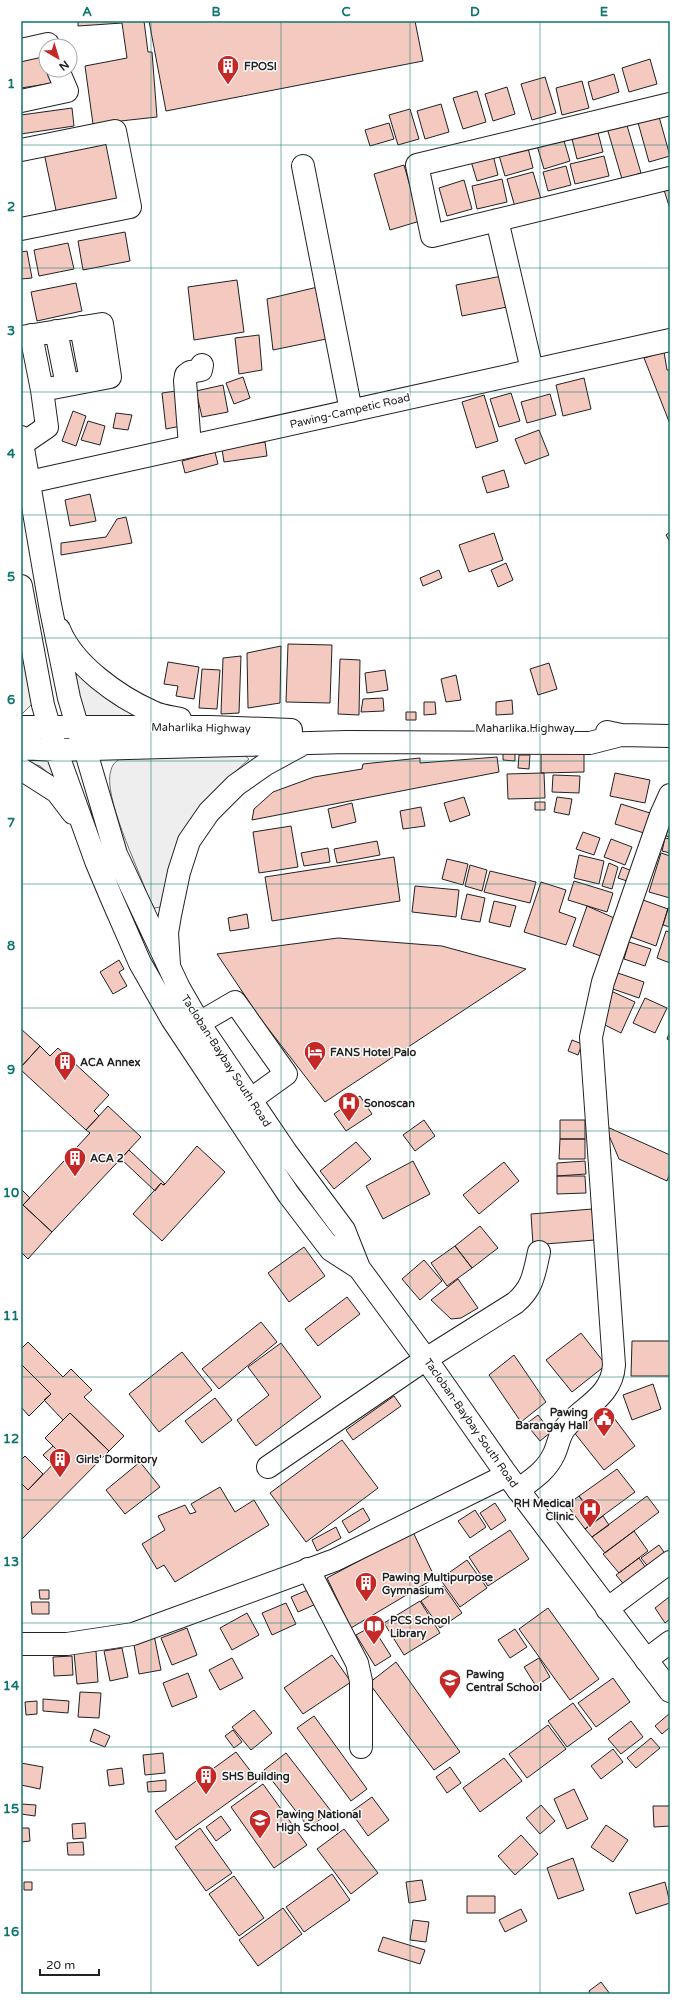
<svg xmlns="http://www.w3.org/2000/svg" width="691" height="2015" font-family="'Varela Round',sans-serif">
  <rect width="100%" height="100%" fill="#fff"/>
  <path fill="#eee" stroke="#6f6f6f" d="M21,632L32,704L21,715Z
    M69,663C91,687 113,710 146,718L84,720Z
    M49,754L55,779L40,766L24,761L21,755Z
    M244,755L249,759L223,783L161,907L154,908L147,894C138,867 102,795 111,770C113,762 119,759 127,756Z"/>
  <path fill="#f3c9c0" stroke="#222" d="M78,21H144L148,52H152L157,117L93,124L85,66L127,58L122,23L78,26Z
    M149,21H415L423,61L166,111Z
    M46,56V70H51L53,83L21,88V60Z
    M650,59L657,84L629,92L622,68Z
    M614,74L619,92L593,100L588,82Z
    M545,77L556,113L532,120L521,84Z
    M582,81L589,108L562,115L556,88Z
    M507,87L515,114L493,121L485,94Z
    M477,91L486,122L463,129L453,98Z
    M441,104L449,132L425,139L417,111Z
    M72,108L74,126L21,134V115Z
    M410,109L419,139L398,145L389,115Z
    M658,113L670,156L649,162L637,119Z
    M626,122L641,173L622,179L607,128Z
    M389,123L394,139L370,146L365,130Z
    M596,125L603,152L577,159L570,131Z
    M561,131L570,161L544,169L535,139Z
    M111,133L125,200L57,215L43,148Z
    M527,144L533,168L505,176L498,152Z
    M492,151L498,175L477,181L470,158Z
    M604,156L609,176L575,184L570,164Z
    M404,165L420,221L390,230L374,174Z
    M566,166L571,185L548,191L543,172Z
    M533,172L541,199L515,207L507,179Z
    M502,179L507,202L477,209L472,186Z
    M464,180L472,209L447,216L439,188Z
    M670,188V209L664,190Z
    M125,232L130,261L83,270L78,241Z
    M68,243L74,269L39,276L34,250Z
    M27,251L32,278L21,279V252Z
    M507,275L512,306L462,316L456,285Z
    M237,280L244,332L194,340L188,287Z
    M76,283L82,311L37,321L31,292Z
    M322,286L331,338L273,350L267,299Z
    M259,335L262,370L239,374L235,338Z
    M664,352L667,370H670V424L644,358Z
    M243,377L250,398L234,404L226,383Z
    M584,378L591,409L563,416L556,385Z
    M223,385L228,412L202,417L196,391Z
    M176,391L181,426L166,429L162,393Z
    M511,393L520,421L499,427L490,399Z
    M550,394L556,415L527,423L521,402Z
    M484,395L498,441L476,448L462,402Z
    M73,411L86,416L76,446L62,441Z
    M116,413L132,415L128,430L113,428Z
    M88,421L105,426L100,445L81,440Z
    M539,430L549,455L525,464L515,439Z
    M265,442L267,456L224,462L222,449Z
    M215,452L218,464L185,473L182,461Z
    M504,470L509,487L487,493L482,477Z
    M90,494L96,521L70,526L65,500Z
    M126,517L132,543L61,555V543L106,537L117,519Z
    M670,532V542L666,535Z
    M494,533L503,560L469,572L459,545Z
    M506,563L513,580L498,587L491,570Z
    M439,570L442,578L423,586L420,578Z
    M288,644L332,645L330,703L286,702Z
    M281,646L280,703L248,708L247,653Z
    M241,656L239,713L221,714L223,658Z
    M340,659L360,660L359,715L338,714Z
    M168,662L199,667L194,699L176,696L178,686L164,684Z
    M549,663L557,689L538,695L530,669Z
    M202,669L220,670L217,709L199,708Z
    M385,670L388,690L367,693L365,673Z
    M456,675L461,700L446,702L441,679Z
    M383,698L384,711L361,712L363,699Z
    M512,700L513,714L496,715V702Z
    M424,702H435L436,714L424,715Z
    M406,712H416V720H406Z
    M503,749H515V761L503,760Z
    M584,752V772L541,773V753Z
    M519,755H530L529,769L518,768Z
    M497,757L499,772L252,820L254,809L273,792L314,777L362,769L363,764L420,758V763Z
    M541,773H544L545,798L508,799L507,774Z
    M615,773L650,780L645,803L610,796Z
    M553,775L580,776L579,793L552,792Z
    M464,797L470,815L450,822L444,803Z
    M557,797L572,799L569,815L554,812Z
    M535,802H545V810H535Z
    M352,803L356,822L332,828L328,809Z
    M621,804L650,813L644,833L615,824Z
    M421,807L425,826L403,829L400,811Z
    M669,822H670V837L666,836Z
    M291,826L298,867L259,873L253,832Z
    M583,832L600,838L594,855L576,849Z
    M665,838L670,839V853L662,851Z
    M611,839L632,847L625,865L604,857Z
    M377,841L380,855L337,863L334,849Z
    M328,848L330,862L304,866L301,853Z
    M661,853L670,856V898L649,892Z
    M579,855L604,861L599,884L574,878Z
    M394,857L400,901L272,921L265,877Z
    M447,859L468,864L463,885L442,879Z
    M609,863L618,867L612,889L602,886Z
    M470,865L487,870L482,891L465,886Z
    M622,867L637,873L633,883L618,878Z
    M490,871L536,882L530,903L484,892Z
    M574,881L613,893L607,912L568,900Z
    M541,882L566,890L559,912L576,918L566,945L524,932Z
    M415,886L459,890L456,917L412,912Z
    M467,894L485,898L480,922L461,919Z
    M643,900L668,909L656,946L631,937Z
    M494,901L516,906L510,927L489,922Z
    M587,906L621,921L609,959L573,946Z
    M668,908L670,909V927L663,925Z
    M247,914L249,928L230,931L228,918Z
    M666,931L670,932V963L657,958Z
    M338,938L442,946L526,969L325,1102L260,1018L217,954Z
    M629,942L651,949L645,966L624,959Z
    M119,960L124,969L119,972L127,986L113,994L100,972Z
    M615,972L644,982L639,998L610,988Z
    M611,991L635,1002L621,1033L597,1021Z
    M645,998L667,1008L655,1033L633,1023Z
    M21,1029L40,1046L21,1067Z
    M670,1031V1041L667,1039Z
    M572,1040L582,1044L578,1055L568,1051Z
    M40,1046L50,1056L58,1048L109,1095L94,1111L99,1116L86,1130L21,1070V1067Z
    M360,1096L372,1114L346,1131L334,1114Z
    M108,1106L141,1137L52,1232L23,1205L90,1133L86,1130Z
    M424,1120L435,1136L415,1151L403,1135Z
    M560,1120H585V1139H560Z
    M605,1126L670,1155V1173L667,1181L619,1159Z
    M560,1139H585V1159H559Z
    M356,1142L371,1159L334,1189L320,1171Z
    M197,1146L225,1172L162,1241L133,1214L161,1183L163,1185L165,1184Z
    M129,1150L165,1184L163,1185L161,1183L155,1191L121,1159Z
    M413,1161L430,1194L383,1219L366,1186Z
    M585,1161L586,1174L557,1176V1163Z
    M504,1162L519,1181L479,1214L463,1195Z
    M557,1176H585L586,1193L557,1194Z
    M21,1189L30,1198L23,1205L52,1232L28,1259L21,1252Z
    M592,1209L595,1240L533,1245L531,1214Z
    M480,1226L498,1248L472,1268L455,1246Z
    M455,1246L472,1268L447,1286L431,1263Z
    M304,1247L325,1276L289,1302L268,1273Z
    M424,1260L442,1281L420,1300L402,1279Z
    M458,1279L478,1308L461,1318L451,1319L431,1300Z
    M347,1297L360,1314L318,1346L305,1329Z
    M261,1322L277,1342L219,1389L202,1369Z
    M581,1333L606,1365L572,1392L546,1360Z
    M632,1341H670V1376H631Z
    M28,1342L63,1377L71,1369L92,1390L84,1397L124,1436L109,1451L70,1413L63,1420L44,1400L51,1394L21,1364V1349Z
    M281,1343L321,1397L256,1446L237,1420L269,1395L248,1367Z
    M182,1352L212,1390L159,1432L129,1394Z
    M514,1355L546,1402L521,1422L489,1375Z
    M21,1364L51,1394L29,1416L21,1407Z
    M653,1384L661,1409L632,1420L623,1395Z
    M394,1396L401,1406L353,1440L346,1430Z
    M215,1398L232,1420L202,1443L185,1421Z
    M605,1406L635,1446L604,1470L573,1431Z
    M70,1413L109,1451L21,1540V1483L28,1490L62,1455L45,1438Z
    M538,1415L551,1432L540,1441L526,1424Z
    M342,1440L378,1488L306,1542L270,1493Z
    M53,1446L62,1455L53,1465L43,1455Z
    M25,1456L43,1474L28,1490L21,1483V1460Z
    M140,1462L160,1487L125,1514L106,1490Z
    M617,1469L635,1492L597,1520L579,1496Z
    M220,1487L235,1512L254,1500L269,1525L175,1582L164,1565L157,1569L142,1544L165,1530L158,1516L185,1505L190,1514L196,1512L191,1504Z
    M579,1496L597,1520L585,1529L567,1505Z
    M647,1496L659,1512L605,1553L592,1537Z
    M495,1503L506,1520L491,1530L480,1513Z
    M363,1508L370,1520L349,1533L342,1521Z
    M475,1510L486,1527L470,1538L458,1521Z
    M603,1516L609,1525L592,1537L585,1529Z
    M336,1527L341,1538L317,1551L312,1540Z
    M510,1530L529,1559L488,1586L469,1557Z
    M634,1531L648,1551L619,1573L603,1554Z
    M413,1532L435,1578L351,1628L327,1578Z
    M659,1545L666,1555L650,1569L641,1558Z
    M639,1558L648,1571L626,1587L616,1575Z
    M467,1560L487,1588L460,1607L440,1579Z
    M443,1586L462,1613L440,1628L421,1601Z
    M310,1589L316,1604L298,1612L291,1597Z
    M39,1590H49V1599H40Z
    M669,1597L670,1619L665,1623L655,1608Z
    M420,1601L440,1633L404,1655L384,1623Z
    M31,1602H49V1614H32Z
    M286,1603L296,1624L272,1635L262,1613Z
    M548,1608L599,1679L570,1700L519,1629Z
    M247,1613L259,1635L232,1650L220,1628Z
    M372,1626L391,1656L375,1666L356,1635Z
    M187,1628L197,1655L172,1665L161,1638Z
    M515,1629L527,1647L510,1658L498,1640Z
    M154,1635L161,1670L139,1674L133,1639Z
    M122,1648L128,1677L110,1681L104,1651Z
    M96,1651L98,1682L77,1684L74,1653Z
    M332,1655L351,1682L303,1714L284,1688Z
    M72,1656L73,1675L54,1676L53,1657Z
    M232,1658L243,1678L220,1690L209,1670Z
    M539,1658L550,1677L536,1686L524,1667Z
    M396,1662L460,1752L434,1770L369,1683Z
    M188,1673L197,1697L172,1707L163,1683Z
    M613,1678L630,1702L596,1727L578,1703Z
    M80,1692L101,1693L99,1718L78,1717Z
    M43,1699L69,1701L68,1713L43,1711Z
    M37,1701V1714L26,1715L25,1702Z
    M573,1703L592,1729L567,1747L548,1721Z
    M254,1710L272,1733L251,1750L232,1727Z
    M670,1713V1727L662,1734L655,1726Z
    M314,1716L367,1789L351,1801L297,1728Z
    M631,1721L643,1737L621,1754L608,1739Z
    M548,1725L566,1749L527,1778L509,1754Z
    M94,1729L110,1736L105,1747L90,1741Z
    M233,1730L242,1742L234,1748L225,1736Z
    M651,1738L660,1748L636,1768L627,1758Z
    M613,1749L623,1762L601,1779L591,1766Z
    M236,1752L258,1781L176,1840L155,1811Z
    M163,1753L165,1773L145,1775L143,1755Z
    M286,1753L331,1811L309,1828L264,1770Z
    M504,1758L522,1781L480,1812L463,1788Z
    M21,1763L43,1767L40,1789L21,1785Z
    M450,1767L461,1783L447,1793L436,1777Z
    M122,1768L124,1784L109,1786L107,1770Z
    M166,1780V1791L148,1792L147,1782Z
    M263,1784L307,1845L274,1868L231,1807Z
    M574,1789L588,1819L567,1829L554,1799Z
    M372,1797L389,1820L368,1836L351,1812Z
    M21,1804L36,1805L35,1816L21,1814Z
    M541,1805L555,1821L540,1834L526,1818Z
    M653,1806H670V1826L654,1827Z
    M221,1816L231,1830L216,1841L206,1827Z
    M85,1823L86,1838L73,1839L72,1824Z
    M606,1825L628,1840L613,1862L591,1847Z
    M21,1828H29L30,1841L21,1842Z
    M200,1828L232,1873L206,1891L175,1847Z
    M344,1829L378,1873L351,1894L317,1849Z
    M521,1835L538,1854L515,1875L498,1856Z
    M83,1842L84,1855H68L67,1843Z
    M573,1858L584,1890L558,1899L547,1868Z
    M332,1874L350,1900L304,1932L286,1907Z
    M234,1876L264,1918L239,1936L209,1894Z
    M422,1880L426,1900L409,1903L406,1882Z
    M24,1882H32V1890H24Z
    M665,1882L670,1903L636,1914L629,1893Z
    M467,1896H495V1913H467Z
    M283,1908L302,1934L258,1966L239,1940Z
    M521,1909L527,1921L505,1932L499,1920Z
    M413,1920L429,1922L426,1942L410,1940Z
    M383,1937L425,1950L420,1964L378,1951Z
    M601,1982L610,1994H591L589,1991Z"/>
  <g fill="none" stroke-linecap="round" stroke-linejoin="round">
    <g stroke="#222" stroke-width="24">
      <path id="minor" d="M21,50L48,44L49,46
        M21,101L67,91L58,70
        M670,104L417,165L432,236L670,178
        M21,150L115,131L130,207L21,229
        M303,166L351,411
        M497,220L532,370
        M81,327L91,380
        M56,331L67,385
        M31,335L42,390
        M21,337L102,324L110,377L42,390L47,427L22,444
        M190,446L185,381L186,375L190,372L201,370L202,365
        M29,482L670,340
        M199,1023L235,1002L286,1074L250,1100
        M268,1467L426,1359L515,1303C533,1288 534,1274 539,1252
        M518,1490C533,1479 546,1471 554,1454C558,1446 559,1435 565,1428C583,1406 612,1397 614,1365L591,1037L603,982L661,815L670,795
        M308,1569L357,1663L361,1681V1747
        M607,1609L670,1562
        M21,1644H67L133,1634L335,1560L507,1475
        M646,1660L670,1642"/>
    </g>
    <g stroke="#222" stroke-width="24">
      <path id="major" d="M21,727H49
        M21,748L56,750L96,861L112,899L140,963L172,1019L289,1195L331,1250L359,1268
        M85,749L116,854L179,988L202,1028L286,1152L344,1230L359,1268L426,1359L507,1475L670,1691
        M21,769L57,792L73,813"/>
    </g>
    <g stroke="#222" stroke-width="24">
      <path id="highway" d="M21,437L50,605L69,698L81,739
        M21,586L43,705L56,750L347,742L590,743L621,735
        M59,629C73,665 119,697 153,712C161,716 171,717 180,719
        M49,727H210L291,730
        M607,732L621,735L670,736
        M169,965L167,933L170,915L179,872L189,841L209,812L236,785L266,764L301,745"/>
    </g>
    <use href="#minor" stroke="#fff" stroke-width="22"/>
    <use href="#major" stroke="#fff" stroke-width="22"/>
    <use href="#highway" stroke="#fff" stroke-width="22"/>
  </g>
  <path fill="none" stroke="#0f766e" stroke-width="1" stroke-opacity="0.55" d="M151,21V1994M281,21V1994M410,21V1994M540,21V1994M21,145H670M21,268H670M21,392H670M21,515H670M21,638H670M21,761H670M21,884H670M21,1008H670M21,1131H670M21,1254H670M21,1377H670M21,1500H670M21,1623H670M21,1747H670M21,1870H670"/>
  <defs>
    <g id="building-pin" transform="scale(1.15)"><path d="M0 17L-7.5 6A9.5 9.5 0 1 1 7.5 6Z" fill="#c62828" stroke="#fff"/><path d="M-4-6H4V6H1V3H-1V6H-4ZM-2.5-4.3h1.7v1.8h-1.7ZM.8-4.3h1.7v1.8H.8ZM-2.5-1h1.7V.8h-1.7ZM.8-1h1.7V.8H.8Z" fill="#fff"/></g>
    <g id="hotel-pin" transform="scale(1.15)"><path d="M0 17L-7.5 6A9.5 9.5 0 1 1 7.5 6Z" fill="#c62828" stroke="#fff"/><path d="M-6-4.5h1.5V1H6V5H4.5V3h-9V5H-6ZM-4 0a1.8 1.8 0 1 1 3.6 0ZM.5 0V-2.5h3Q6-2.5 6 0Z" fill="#fff"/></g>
    <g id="hospital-pin" transform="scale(1.15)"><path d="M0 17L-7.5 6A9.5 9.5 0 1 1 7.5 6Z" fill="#c62828" stroke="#fff"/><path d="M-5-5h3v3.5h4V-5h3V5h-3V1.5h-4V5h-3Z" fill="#fff"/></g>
    <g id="civic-pin" transform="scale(1.15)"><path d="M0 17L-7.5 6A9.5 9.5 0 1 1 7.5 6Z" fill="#c62828" stroke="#fff"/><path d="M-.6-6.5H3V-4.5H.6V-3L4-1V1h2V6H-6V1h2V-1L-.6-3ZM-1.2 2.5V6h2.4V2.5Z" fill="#fff"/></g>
    <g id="library-pin" transform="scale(1.15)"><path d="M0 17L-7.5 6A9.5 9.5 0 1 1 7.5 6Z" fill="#c62828" stroke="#fff"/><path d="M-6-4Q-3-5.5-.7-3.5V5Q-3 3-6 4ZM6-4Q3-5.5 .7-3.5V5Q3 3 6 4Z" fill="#fff"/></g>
    <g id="school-pin" transform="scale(1.15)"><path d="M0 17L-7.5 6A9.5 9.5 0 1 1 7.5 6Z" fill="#c62828" stroke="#fff"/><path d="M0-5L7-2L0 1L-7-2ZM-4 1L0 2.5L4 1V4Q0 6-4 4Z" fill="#fff"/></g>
  </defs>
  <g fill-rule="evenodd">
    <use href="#building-pin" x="228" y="66"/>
    <use href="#hotel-pin" x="315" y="1052"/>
    <use href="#building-pin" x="65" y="1062"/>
    <use href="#hospital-pin" x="349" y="1103"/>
    <use href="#building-pin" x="75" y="1158"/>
    <use href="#civic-pin" x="604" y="1418"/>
    <use href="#building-pin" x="60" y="1459"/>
    <use href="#hospital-pin" x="590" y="1509"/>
    <use href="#building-pin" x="366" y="1583"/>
    <use href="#library-pin" x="374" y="1626"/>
    <use href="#school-pin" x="450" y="1680"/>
    <use href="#building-pin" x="206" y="1776"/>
    <use href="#school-pin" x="260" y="1820"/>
  </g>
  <g text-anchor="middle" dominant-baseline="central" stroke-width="3" stroke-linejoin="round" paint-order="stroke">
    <g font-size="11" font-weight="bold" fill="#222" stroke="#fff" text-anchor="start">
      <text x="244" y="66">FPOSI</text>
      <text x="330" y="1052">FANS Hotel Palo</text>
      <text x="80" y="1062">ACA Annex</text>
      <text x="364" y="1103">Sonoscan</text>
      <text x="90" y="1158">ACA 2</text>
      <text x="588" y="1412" text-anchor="end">Pawing<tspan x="588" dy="13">Barangay Hall</tspan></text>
      <text x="76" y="1459">Girls' Dormitory</text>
      <text x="574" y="1503" text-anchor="end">RH Medical<tspan x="574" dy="13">Clinic</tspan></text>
      <text x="382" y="1577">Pawing Multipurpose<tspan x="382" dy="13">Gymnasium</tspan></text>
      <text x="390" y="1620">PCS School<tspan x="390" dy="13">Library</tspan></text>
      <text x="466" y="1674">Pawing<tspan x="466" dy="13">Central School</tspan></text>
      <text x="222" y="1776">SHS Building</text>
      <text x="276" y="1814">Pawing National<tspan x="276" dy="13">High School</tspan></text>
    </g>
    <g font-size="11" fill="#222" stroke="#fff">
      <text transform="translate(350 411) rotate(-13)">Pawing-Campetic Road</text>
      <text transform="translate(201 728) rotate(1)">Maharlika Highway</text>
      <text x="525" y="728">Maharlika Highway</text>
      <text transform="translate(226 1061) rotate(57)">Tacloban-Baybay South Road</text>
      <text transform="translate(471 1423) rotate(55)">Tacloban-Baybay South Road</text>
    </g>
  </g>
  <rect width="691" height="2015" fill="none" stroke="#ffffff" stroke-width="44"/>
  <g transform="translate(58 58) rotate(142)"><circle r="19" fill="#ffffff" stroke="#a7a7a7"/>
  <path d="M0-3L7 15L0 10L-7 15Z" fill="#c62828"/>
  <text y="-6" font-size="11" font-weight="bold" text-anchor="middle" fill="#222222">N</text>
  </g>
  <path d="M40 1969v6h59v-6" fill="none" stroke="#222222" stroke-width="2"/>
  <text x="46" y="1969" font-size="12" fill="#222222" stroke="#ffffff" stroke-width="3" paint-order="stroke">20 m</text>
  <rect x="22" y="22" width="647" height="1971" fill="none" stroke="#0f766e" stroke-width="1.5"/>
  <g font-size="13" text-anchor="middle" font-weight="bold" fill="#0f766e">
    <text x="87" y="16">A</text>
    <text x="216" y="16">B</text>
    <text x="346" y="16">C</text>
    <text x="475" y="16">D</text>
    <text x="604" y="16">E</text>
    <text x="11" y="88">1</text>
    <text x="11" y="211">2</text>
    <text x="11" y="335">3</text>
    <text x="11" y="458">4</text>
    <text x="11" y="581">5</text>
    <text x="11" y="704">6</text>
    <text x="11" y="827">7</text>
    <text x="11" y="950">8</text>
    <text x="11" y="1074">9</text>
    <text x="11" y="1197">10</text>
    <text x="11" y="1320">11</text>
    <text x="11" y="1443">12</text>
    <text x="11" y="1566">13</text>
    <text x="11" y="1690">14</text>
    <text x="11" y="1813">15</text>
    <text x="11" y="1936">16</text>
  </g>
</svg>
